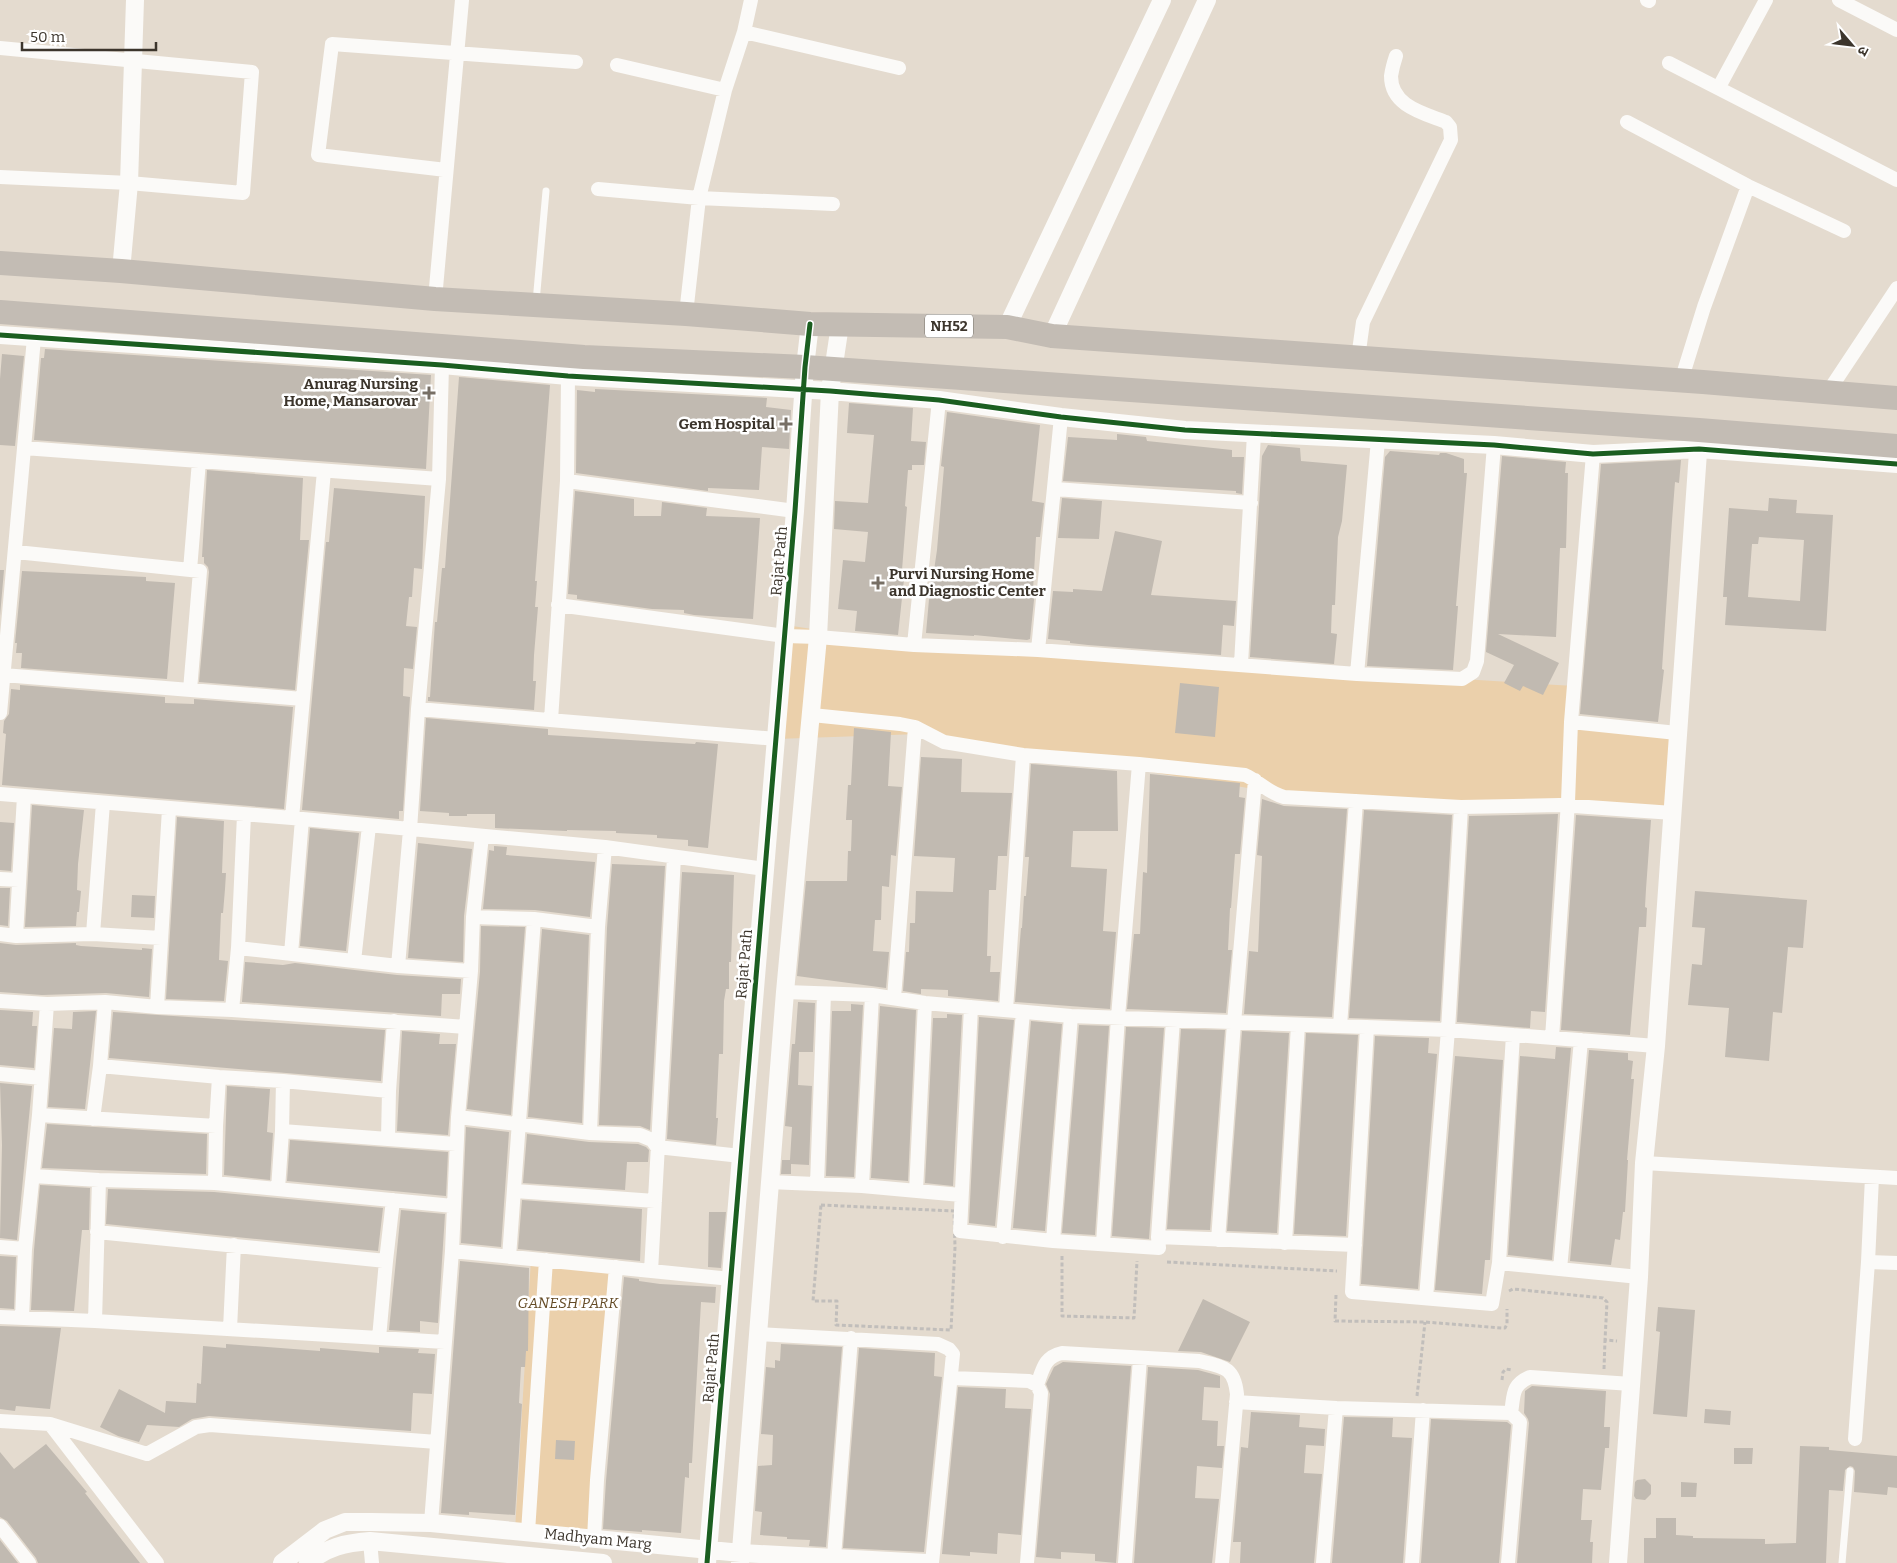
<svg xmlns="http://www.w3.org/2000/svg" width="1897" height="1563" font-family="Bitter,'Noto Sans Devanagari',serif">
  <rect width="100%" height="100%" fill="#e4dbcf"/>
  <path fill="#ebd0ab" d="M786,625L914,645L1574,686L1571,722L1677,733L1673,813L1465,805L1254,789L919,734L776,739Z
    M531,1259L610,1267L592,1539L515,1531Z"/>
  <path fill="#c1bab1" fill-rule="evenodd" d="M45,349L431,375L426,469L34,440L41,358H44Z
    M2,354L24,356L15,446L0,445V379Z
    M459,377L550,385L535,581H537L535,607H538L534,655L533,681H536L534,710L428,701V697H430L435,622H437L442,568H445Z
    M595,389L767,398L766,407L791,410L789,449L762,447L759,490L708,488V491L576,473L577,390L595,392Z
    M849,403L913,408L911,441L926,442L924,465H912V470H908L905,506L907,507L902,570H905L898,635L855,631L857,611L838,609L843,560L865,562L868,532L834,529L835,501L868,503L874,435L847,433Z
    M947,412L1040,425L1032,501L1044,503L1040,537H1036L1033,590H1035L1030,639L1027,640L974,635V636L926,633L931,577H933L937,550L944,467L941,466Z
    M1117,434L1146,437L1147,441L1232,450V457H1244L1242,494L1236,493V491L1063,481L1068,437L1117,440Z
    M1268,445L1300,448L1301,461L1347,465L1342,521L1338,537L1335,605H1332L1331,633L1337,634L1334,664L1250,657L1262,456Z
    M1390,451L1439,455L1440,453H1446L1464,459V473H1467L1456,606H1458L1453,670L1367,666L1385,457Z
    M1502,456L1566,462L1565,473H1568L1566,548H1560L1556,637L1498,634L1559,663L1543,695L1523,686L1520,691L1504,683L1514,665L1486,652Z
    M1681,460L1679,483L1675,482L1672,521L1662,669L1664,670L1658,722L1580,714L1601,464Z
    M207,470L303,478L300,540H309L295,690L199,682L209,572L208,567L204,563V557H202Z
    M334,488L425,496L422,569L414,568L412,597H409L406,626L417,627L413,669L404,668L403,696L410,697L403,811H399V819L302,810L326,542H329Z
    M575,491L634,499V516H661L662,502L707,508L706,516L760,518L753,619L694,615L684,613V610L652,609L577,599V595L568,594Z
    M1062,498L1102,501L1099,539L1058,538Z
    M1769,498L1797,500L1796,513L1833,515L1826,631L1725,625L1727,597H1723L1729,508L1768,511ZM1759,537L1804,540L1800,601L1748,597L1752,544H1758Z
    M1115,531L1162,541L1151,595L1236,601L1234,626L1223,625L1221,655L1088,645L1070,643V641L1048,639L1053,591L1073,592V589L1102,591Z
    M0,570H4L0,616Z
    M22,571L146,577V581L175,583L167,679L21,668L22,653H16L17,643H15Z
    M1180,683L1219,687L1215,737L1175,733Z
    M20,685L165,697V703L194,704V699L293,707L284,809L2,785L6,734L3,733L4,721L9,714L11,689L20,690Z
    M426,718L548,729V735L695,744L696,742L718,744L708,848L688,846V840L657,838V835L616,833V831L567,830V831L495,828V814H467V816H449V813L420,811Z
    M854,728L891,732L888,786L902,787L896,856L891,855L889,887L882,886L881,920H875L873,951L889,952L886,988L797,976L806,881H847L848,851H851L852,820H846L848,785H851Z
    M921,757L962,759L961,792L1012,793L1007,856H998L996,890H989L987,956H991L990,972H1000L998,1001L948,996V990L921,989V994L903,991L906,952H909L910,923H915L916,891L953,892L955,858L914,856Z
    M1031,764L1117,771L1118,831H1073L1071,867L1107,869L1103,931L1116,932L1110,1009L1015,1002L1021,928H1022L1024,896H1026L1029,857H1025Z
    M1150,774L1240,783L1239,797L1245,798L1240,854H1235L1231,908H1230L1228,950H1232L1226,1013L1127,1009L1134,934H1140L1143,872L1147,873Z
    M1262,799L1284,806L1347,809L1332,1017L1244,1014L1249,951L1258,952L1262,856L1257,855Z
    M32,805L84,810L78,864L77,890L81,891L79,912H77L76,926L25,927Z
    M1364,810L1452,815L1440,1021L1349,1018Z
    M1558,814L1545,1012L1531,1011L1530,1028L1457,1022L1469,816Z
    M1576,815L1651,820L1646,889L1645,907L1647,908L1646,927H1639L1630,1035L1561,1030Z
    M177,817L224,821L222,873H226L225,889L223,913H221L219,960L228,961L224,1001L166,999Z
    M0,822L14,823L11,871L0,870Z
    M310,828L359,833L346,951L300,946Z
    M418,843L472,849L464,916L463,962L408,958Z
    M494,846L507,847L506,855L595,862L590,917L535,910L483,909L489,850L494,851Z
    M612,864L665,866L650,1130L640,1126L599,1125L607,928Z
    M682,872L734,875L731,962H729V989H726L724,1001L723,1054H719L716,1118H718L716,1145L667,1139Z
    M0,888H10L8,926L0,925Z
    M1695,891L1807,900L1803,948L1788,947L1782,1013L1773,1012L1769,1061L1725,1057L1729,1008L1688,1005L1692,964L1702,965L1705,928L1692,927Z
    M132,895L155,896L154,918L131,917Z
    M481,926L525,927L511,1115L467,1109L480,972Z
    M542,929L589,935L582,1123L528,1117Z
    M0,943L16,945L76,943V945L81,946L142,950V948L152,949L149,997L106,993L42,995L0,992Z
    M245,962L283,965L295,963L397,975L461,979L460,994H442L441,1016L242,1002Z
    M798,1002L815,1003L813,1052H799L798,1085L812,1086L809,1165L791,1164V1174H781L782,1160H790L792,1127L785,1126L792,1044H795Z
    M851,1004L863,1005L854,1177L826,1176L832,1011H851Z
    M880,1006L916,1010L908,1181L871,1178Z
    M0,1010L33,1012L32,1026H37L34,1068L0,1065Z
    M96,1011L85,1109L48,1107L54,1028L72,1029L73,1012Z
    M113,1012L385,1030L381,1081L109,1058Z
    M947,1014L962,1015L953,1186L925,1183L933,1018H947Z
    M979,1017L1014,1020L995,1226L969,1223Z
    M1031,1021L1062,1024L1045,1231L1013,1228Z
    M1079,1025L1109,1026L1095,1235L1062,1233Z
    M1126,1027L1164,1028L1149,1239L1112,1236Z
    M1181,1029L1225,1030L1210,1230L1167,1229Z
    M402,1031L440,1034L439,1044H456L448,1135L397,1131Z
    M1242,1031L1289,1033L1277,1233L1227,1231Z
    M1306,1033L1358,1035L1346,1236L1294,1234Z
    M1375,1036L1429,1038L1428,1053L1437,1054L1418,1289L1361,1284Z
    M1556,1047L1571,1048L1552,1260L1508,1255L1520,1056L1555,1059Z
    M1589,1050L1628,1053V1060L1633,1061L1631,1079H1634L1627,1160H1628L1625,1212H1623L1620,1240L1615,1239L1611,1265L1570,1261Z
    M1455,1056L1503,1060L1490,1260H1485L1482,1294L1435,1290Z
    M0,1083L32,1086L17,1240L0,1238L2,1145Z
    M227,1086L270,1089L267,1132L273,1133L270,1180L224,1175Z
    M47,1124L207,1134L206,1174L42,1168Z
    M466,1127L509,1132L501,1247L461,1243Z
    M527,1134L589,1142L638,1144L646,1147L649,1150L648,1162H627L625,1190L523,1183Z
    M290,1140L448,1152L446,1196L287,1181Z
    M40,1185L90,1188L89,1230H82L74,1311L31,1310L34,1250Z
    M108,1189L214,1192L383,1208L378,1251L106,1224Z
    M522,1200L642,1209L640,1261L518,1249Z
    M401,1210L445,1214L438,1323L420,1321V1332L389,1330Z
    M709,1212H726L721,1268L708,1267Z
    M0,1256L16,1257L14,1309L0,1308Z
    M460,1261L529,1268L528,1351H526L525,1367H521L519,1403L522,1404L515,1515L469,1512V1515L441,1513Z
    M624,1277L639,1279V1281L660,1284L716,1287L715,1303L701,1302L692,1463H689V1478L685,1477L681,1533L642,1530V1532L603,1529L606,1481Z
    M1203,1299L1250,1322L1230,1362L1201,1352L1178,1351Z
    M1658,1307L1695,1310L1687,1417L1653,1414L1660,1332L1656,1331Z
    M0,1326L61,1328L50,1409L16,1406L15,1411L0,1409Z
    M226,1344L320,1351V1348L379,1353V1347L419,1349L418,1353L435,1354L432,1394L413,1393L411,1431L209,1416L192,1419L179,1427L147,1425L139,1442L118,1436L100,1427L119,1389L165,1413L166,1401L196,1403L197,1383L201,1384L203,1346L226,1348Z
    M781,1344L842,1347L826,1547L809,1546L810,1540L787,1539V1537L760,1535L762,1512L755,1511L758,1466L772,1465L773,1435L761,1434L766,1367L775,1368V1360L780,1361Z
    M859,1348L935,1353L934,1376L942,1377L924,1552L843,1548Z
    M1063,1362L1131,1366L1116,1563L1095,1561V1554L1061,1552V1559L1036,1557L1050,1394L1046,1384L1054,1367Z
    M1148,1367L1198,1370L1220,1376V1388L1204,1387L1202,1420L1218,1421L1217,1446H1224L1222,1468L1197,1466L1195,1498L1219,1499L1212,1563H1134Z
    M1532,1386L1606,1391L1604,1427H1610L1609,1448H1605L1601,1490L1583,1489L1581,1520H1592L1590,1542H1593L1592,1563H1517L1529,1423L1528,1419L1524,1413L1525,1391Z
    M958,1387L1006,1389L1005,1408L1031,1409L1021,1535L998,1533L997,1554L970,1552V1556L942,1554Z
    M1705,1409L1731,1411L1730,1425L1704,1423Z
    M1251,1412L1300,1415L1299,1427L1325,1429L1324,1446L1306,1445L1304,1473L1322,1474L1314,1563H1240L1241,1542H1233L1241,1447L1248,1448Z
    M1344,1417L1393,1418L1392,1437L1412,1438L1403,1563H1332Z
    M1431,1419L1507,1422L1511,1425L1499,1563H1421Z
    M556,1440L575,1441L574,1460L555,1459Z
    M46,1444L87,1492L85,1493L140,1563H38L36,1558L7,1521L0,1517V1452L14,1469Z
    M1800,1446L1829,1447V1450L1897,1456V1488L1888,1487L1887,1495L1854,1492L1855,1471L1853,1467L1850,1466L1845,1470L1843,1491L1829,1490L1826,1563H1644V1538H1656V1518H1676V1535L1693,1536V1538L1765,1539V1544L1796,1543Z
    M1734,1448H1753L1752,1464H1734Z
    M1645,1479L1651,1485V1494L1645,1500L1636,1499L1634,1496L1635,1482L1637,1480Z
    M1681,1482L1697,1483L1696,1497H1681Z
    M0,1540L18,1563H0Z"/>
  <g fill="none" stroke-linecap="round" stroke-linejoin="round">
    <path stroke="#c1bebb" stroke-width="3" stroke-dasharray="4 2.5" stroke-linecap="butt" d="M821,1205L954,1211L955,1247L951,1330L836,1325L837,1301H813Z
      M1062,1256V1316L1134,1318L1137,1261
      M1167,1262L1337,1271
      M1509,1291L1513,1289L1603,1298L1607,1302L1605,1340L1617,1341
      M1336,1295L1335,1321L1425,1322L1502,1328H1505L1507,1324V1309
      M1604,1369L1605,1340
      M1502,1380L1503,1372L1506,1369L1512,1370
      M1417,1396L1425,1322"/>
    <path stroke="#fbfaf8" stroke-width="7" d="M536,302L546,191
      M1842,1563L1850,1471"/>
    <path stroke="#fbfaf8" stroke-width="14" d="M1647,0L1649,1
      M1839,0L1897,30
      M744,32L899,68
      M0,48L252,72L243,193L129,183L0,177
      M1669,63L1897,180
      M617,65L725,90
      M1719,87L1766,0
      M1627,122L1748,186L1844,231
      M446,170L318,155L332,44L576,62
      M598,189L699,198L833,204
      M435,299L462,0
      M686,314L699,198L725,90L744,32L751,0
      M1358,358L1363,322L1451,140L1450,127L1446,122C1423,113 1391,106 1391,76C1392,69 1394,62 1396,56
      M1681,381L1704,307L1748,186
      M1828,392L1897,288
      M24,448L439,479
      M567,481L795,511
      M1055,489L1251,503
      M16,552L200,571L190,690
      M190,570L199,461
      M558,605L785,636L818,637L914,645L1038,650L1357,674L1462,679L1473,672L1477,661L1494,445
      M914,645L939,400
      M1038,650L1061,417
      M1241,664L1254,434
      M1357,674L1378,440
      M3,675L303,699
      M418,709L776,739
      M0,713L34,338
      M812,715L900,724L915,727L944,742L1023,755L1139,764L1245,775C1260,782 1267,792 1284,797L1461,807L1448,1030L1426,1298
      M551,720L567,481L568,376
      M1571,722L1677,733
      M0,794L292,818L605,847L765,869
      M1461,807L1560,805L1673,813
      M292,818L324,471
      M0,879L19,880
      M473,917L534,919L598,927
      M0,934L16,936L93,934L161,938
      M93,934L103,803
      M16,936L24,796
      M238,948L398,966L471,971
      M291,954L302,819
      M354,961L369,826
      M398,966L410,830L418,709L439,479L442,365
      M785,992L872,995L925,1003L1071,1016L1448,1030L1656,1046
      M894,998L915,727
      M0,1001L47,1004L105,1002L157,1007L232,1010L466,1027
      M157,1007L169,809
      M971,1007L960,1231L1053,1241L1159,1248L1158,1237L1173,1020
      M232,1010L238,948L244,815
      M1006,1010L1023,755
      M394,1021L389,1091L388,1139L456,1144
      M1340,1026L1356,801
      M1367,1027L1352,1292L1492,1304L1499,1263L1513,1035
      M1552,1038L1568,802L1571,722L1593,454
      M100,1066L219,1077L283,1081L389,1091
      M0,1074L41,1078
      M283,1081L282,1131L388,1139
      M39,1115L216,1126L219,1077
      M458,1117L590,1133L640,1135L652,1140L657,1147L741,1156
      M93,1119L100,1066L105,1002
      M590,1133L598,927L605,847
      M1644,1163L1897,1178
      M33,1176L99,1180L215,1183L453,1206
      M769,1182L862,1186L961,1195
      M215,1183L216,1126
      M817,1184L824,994
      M862,1186L872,995
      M278,1189L282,1131
      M515,1191L655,1201
      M916,1191L925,1003
      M97,1232L386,1261L379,1338
      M1003,1237L1023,1012
      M1158,1237L1355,1245
      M1218,1240L1234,1023L1255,780
      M1053,1241L1071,1016
      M1285,1243L1298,1025
      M1103,1244L1118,1017L1139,764
      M0,1247L25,1249
      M452,1251L731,1279
      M509,1257L534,919
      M386,1261L393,1200
      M1868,1262L1897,1263
      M1499,1263L1639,1277
      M1560,1269L1581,1040
      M651,1271L674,857
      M0,1317L95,1321L445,1342
      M22,1318L25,1249L39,1115L47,1004
      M95,1321L99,1180
      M230,1329L234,1245
      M759,1334L938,1344L949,1349L953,1354L932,1563
      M951,1378L1029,1381L1037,1385L1041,1393L1027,1563
      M1037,1385C1043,1369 1044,1357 1062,1353L1199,1361C1224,1367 1234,1367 1237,1394L1222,1563
      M1236,1402L1336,1408L1511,1413L1520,1422L1508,1563
      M1511,1413C1514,1396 1511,1385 1530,1377L1631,1384
      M0,1421L50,1424L147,1454L196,1427L210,1425L437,1442
      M50,1424L157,1563
      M1855,1439L1868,1262L1872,1177
      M431,1523L452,1251L458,1117L471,971L473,917L482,836
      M0,1526L29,1563
      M528,1532L546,1260
      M594,1539L597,1480L616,1267
      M370,1541L372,1563
      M834,1557L851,1338
      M1125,1563L1140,1358
      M1323,1563L1336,1408
      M1412,1563L1423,1410"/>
    <path stroke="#fbfaf8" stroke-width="18" d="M121,271L129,183L135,0
      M1007,327L1162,0
      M0,335L442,365L568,376L830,391L939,400L1061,417L1185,430L1494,445L1593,454L1699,449L1897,464
      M1052,336L1207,0
      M282,1563L325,1530L345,1522H371L431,1523L741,1553L927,1563
      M308,1563C327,1547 345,1543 370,1541L603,1563
      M707,1563L795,511L805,367L810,324
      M740,1563L785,992L818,637L830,391L840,325
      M1618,1563L1639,1277L1644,1163L1656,1046L1699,438"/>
    <path stroke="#c3bcb4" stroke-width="24" d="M0,263L121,271L435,299L686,314L810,324L1007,327L1052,336L1703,382L1897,398
      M0,312L584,357L805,367L1699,430L1897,446"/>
    <g stroke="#fff" stroke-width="8">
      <path id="cycleway" d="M0,335L442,365L568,376L830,391L939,400L1061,417L1185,430L1494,445L1593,454L1699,449L1897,464
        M707,1563L795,511L805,367L810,324"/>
    </g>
    <use href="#cycleway" stroke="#1b5e20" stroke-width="5"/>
  </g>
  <g fill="#776f65" stroke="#fff" stroke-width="2">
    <path d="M426.5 385.5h5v5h5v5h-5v5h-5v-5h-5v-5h5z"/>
    <path d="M783.5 416.5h5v5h5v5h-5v5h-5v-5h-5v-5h5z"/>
    <path d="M875.5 575.5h5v5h5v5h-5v5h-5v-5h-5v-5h5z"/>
  </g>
  <g text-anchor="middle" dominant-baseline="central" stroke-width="5" stroke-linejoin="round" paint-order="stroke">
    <rect fill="#fff" stroke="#76726b" stroke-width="1" x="925" y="314.5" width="48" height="23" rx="4"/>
    <g font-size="14" font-weight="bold" fill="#3c352c">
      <text x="949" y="326">NH52</text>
    </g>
    <g font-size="15" font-weight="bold" fill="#3c352c" stroke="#fff" text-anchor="end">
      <text x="418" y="384">Anurag Nursing<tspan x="418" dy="17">Home, Mansarovar</tspan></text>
      <text x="775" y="424">Gem Hospital</text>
      <text x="889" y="574" text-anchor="start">Purvi Nursing Home<tspan x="889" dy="17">and Diagnostic Center</tspan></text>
    </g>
    <g font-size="15" fill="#3c352c" stroke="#fff">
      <text transform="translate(779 561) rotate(-85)">Rajat Path</text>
      <text transform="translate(744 964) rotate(-85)">Rajat Path</text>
      <text transform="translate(711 1368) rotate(-85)">Rajat Path</text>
      <text transform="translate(598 1539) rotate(6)">Madhyam Marg</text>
    </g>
    <g font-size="15" font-style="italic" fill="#644b26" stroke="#fff">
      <text x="568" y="1303">GANESH PARK</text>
    </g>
  </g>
  <g transform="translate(1852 45) rotate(118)" stroke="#ffffff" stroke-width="4" paint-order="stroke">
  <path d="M0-4L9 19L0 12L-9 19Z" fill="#3c352c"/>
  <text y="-8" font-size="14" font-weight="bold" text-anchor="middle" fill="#3c352c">उ</text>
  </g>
  <path d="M22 42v8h134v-8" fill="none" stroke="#3c352c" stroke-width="2.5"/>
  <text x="30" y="42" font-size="15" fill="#3c352c" stroke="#ffffff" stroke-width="4" paint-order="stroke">50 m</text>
</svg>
